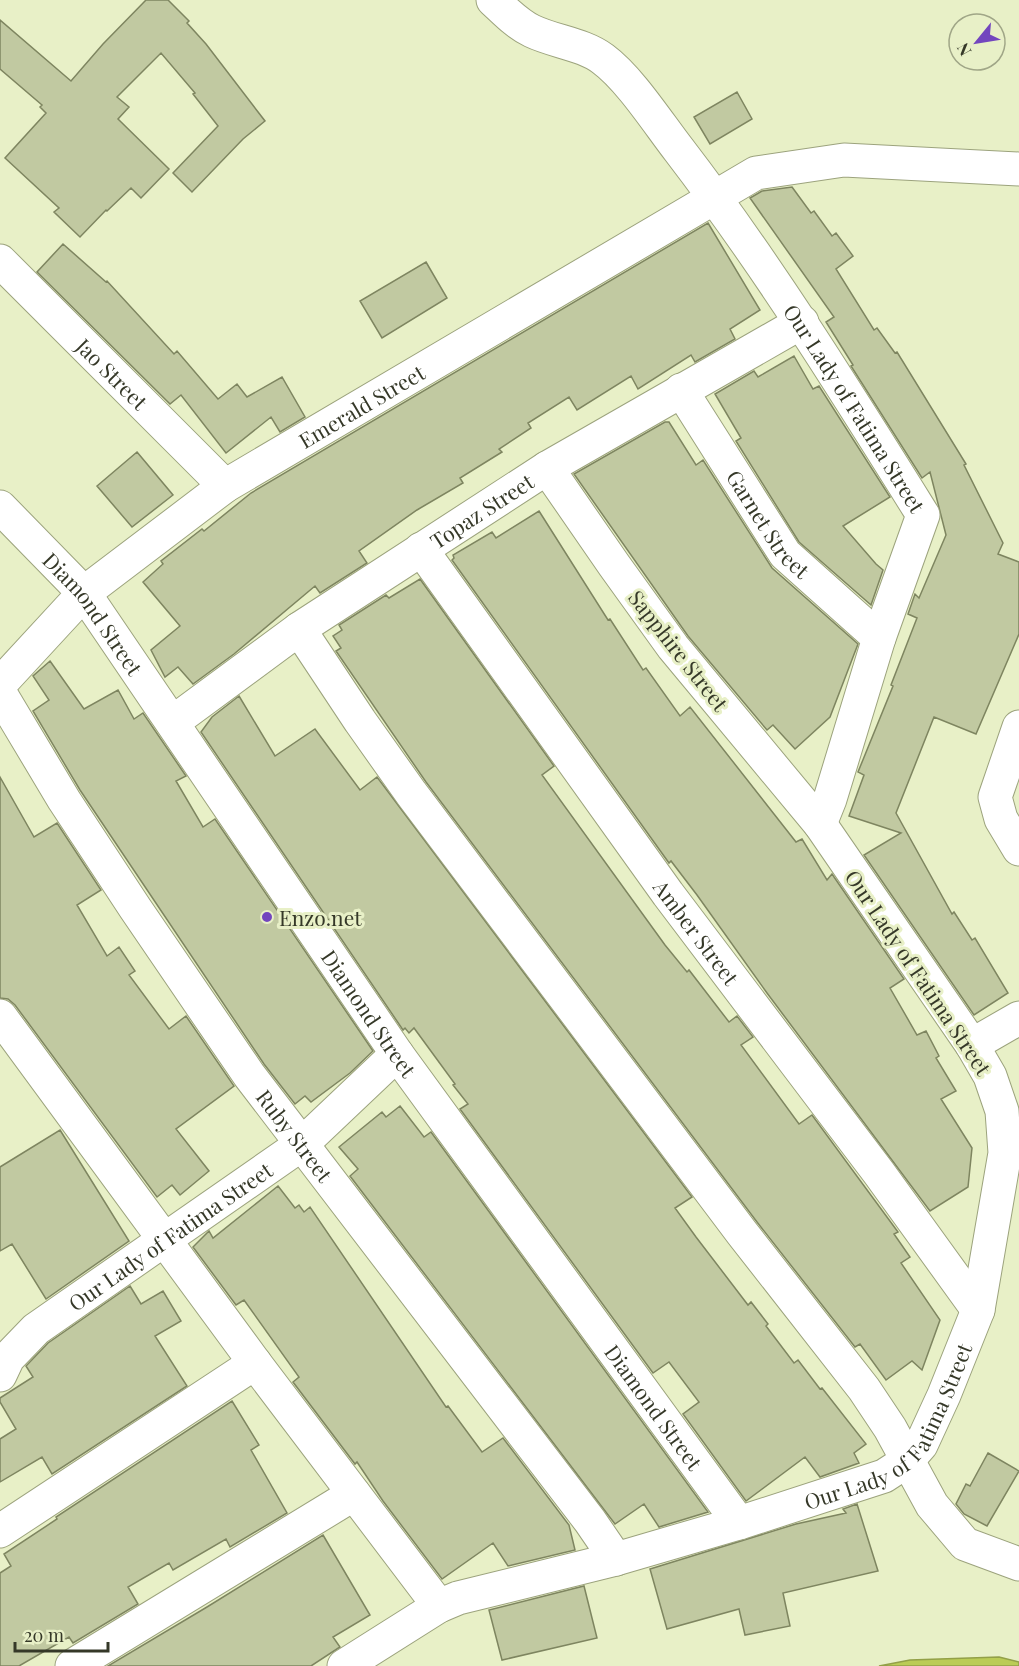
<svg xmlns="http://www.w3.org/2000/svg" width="1019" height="1666" font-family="'Playfair Display',serif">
  <rect width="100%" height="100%" fill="#e8f0c7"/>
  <path fill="#bbcc56" stroke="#93a048" stroke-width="1.5" d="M999,1657L1019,1662V1666H879L910,1660Z"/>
  <path fill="#c1c9a1" stroke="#7e8560" stroke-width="1.5" d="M146,0H168L189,21L187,23L206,44L265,121L243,139L192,192L173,173L218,126L193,94L195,93L161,53L117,97L129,107L118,119L169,169L141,198L131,188L107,211L106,210L80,237L54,212L59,208L5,158L46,113L40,107L42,105L0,69V20L71,81L103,44Z
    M737,92L752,119L710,144L694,117Z
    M792,187L811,213L814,211L832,236L836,233L853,256L836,269L874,330L877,328L895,353L897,352L966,464L964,465L1003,543L998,554L1019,562V634L976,734L934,717L896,813L952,914L954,912L972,940L975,938L1008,993L974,1015L864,855L901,833L849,816L864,775L858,772L893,686L891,685L917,618L908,614L915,594L919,598L946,535L930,472L922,478L851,366L853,365L826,322L834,317L750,198L762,191Z
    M708,223L760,310L730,329L735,339L695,362L691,355L638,389L631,376L577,410L569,397L528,423L531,428L499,449L502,452L460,478L463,483L417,510L359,551L367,563L320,593L315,586L234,654L193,684L178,667L165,677L151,650L180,626L143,582L163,564L161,561L202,529L204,531L251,493Z
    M63,244L106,282L107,281L174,354L177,351L218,399L237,384L247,397L282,377L305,417L280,432L271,417L226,453L181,395L170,404L37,272Z
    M426,262L447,298L382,338L360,301Z
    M794,356L813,389L819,386L890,497L843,526L876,564L883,570L871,605L799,542L736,441L741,438L715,394L754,371L758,377Z
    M665,422H669L696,465L703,460L772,568L858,644L830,717L795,749L773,725L767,730L688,636L574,474Z
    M137,452L173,495L132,527L97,486Z
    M539,511L608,620L610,619L643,670L646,668L680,716L690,707L796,842L802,839L827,880L832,874L904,979L890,988L917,1035L926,1031L939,1056L936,1058L956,1091L941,1099L972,1148L968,1187L930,1211L767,993L697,895L671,861L669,863L452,560L454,558L453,555L492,532L496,538Z
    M420,579L554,766L542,775L665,945L687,972L689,970L729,1022L737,1016L753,1037L741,1045L799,1124L812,1115L898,1232L894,1234L910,1257L901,1263L940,1320L922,1370L912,1361L886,1380L860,1344L855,1347L757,1222L426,782L336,651L341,648L333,636L342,630L339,625L386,595L389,598Z
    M50,661L84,709L118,690L134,719L143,713L186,776L176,781L203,827L215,819L373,1051L350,1073L311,1102L305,1096L295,1104L264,1064L80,790L33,711L49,700L33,676Z
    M239,696L275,756L315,729L360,790L377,777L692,1197L675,1208L696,1237L748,1305L751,1302L768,1324L766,1326L794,1363L798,1360L820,1389L822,1388L866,1444L854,1453L859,1463L820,1477L805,1457L746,1501L683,1414L699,1402L669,1362L653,1373L460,1109L468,1104L453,1085L455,1084L414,1028L409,1033L405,1028L403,1030L201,732L212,717Z
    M0,777L34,837L57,823L101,890L77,905L107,956L119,947L135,971L129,975L169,1029L186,1016L234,1086L176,1129L209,1171L180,1195L172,1185L157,1197L15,1005L8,999L0,998Z
    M400,1106L424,1137L431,1132L708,1512L659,1527L644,1504L615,1524L350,1176L358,1169L339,1147L382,1112L386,1117Z
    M60,1130L129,1241L46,1299L12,1244L0,1251V1167Z
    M278,1186L295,1208L299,1205L304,1212L310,1207L446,1407L448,1406L482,1452L503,1438L569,1525L575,1550L508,1566L493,1543L442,1579L383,1501L357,1462L355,1464L293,1382L299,1377L244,1300L236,1305L193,1247L209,1231L213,1238Z
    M130,1286L141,1304L163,1291L181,1321L155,1336L187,1386L52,1474L42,1457L0,1482V1439L16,1429L0,1402V1398L33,1377L26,1366L48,1343Z
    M232,1401L259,1445L251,1450L287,1513L230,1547L226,1539L173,1570L169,1563L128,1587L138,1604L73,1643L69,1637L19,1666H0V1573L11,1566L4,1554L57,1519L56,1517Z
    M988,1453L1019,1471L987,1526L964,1514L956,1504L966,1484L970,1486Z
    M857,1504L878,1571L783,1593L790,1626L745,1635L739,1609L667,1629L650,1569L796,1524L846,1513L843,1509Z
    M323,1535L370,1615L333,1637L340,1647L311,1666H108L207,1607Z
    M584,1586L597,1638L502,1660L489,1610Z"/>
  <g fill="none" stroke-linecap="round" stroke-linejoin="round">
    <g stroke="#9ca37d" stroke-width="35">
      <g id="minor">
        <path id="s1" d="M493,0C505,11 517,24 532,31C555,42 583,44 603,59C630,79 658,123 679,150C768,266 845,390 923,515L879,638L830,799L820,824"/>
        <path id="s2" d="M0,261L225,486"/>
        <path id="s3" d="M681,390L785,554L879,638"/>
        <path id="s4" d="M0,507L84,593L397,1054L739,1523"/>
        <path id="s5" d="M421,549L668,894L879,1173L978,1310"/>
        <path d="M299,629L360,721L411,793L742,1233L864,1389L890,1428L932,1505L965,1544L1019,1564"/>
        <path id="s6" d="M0,684L84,593L225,486L756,173L844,160L1019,169"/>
        <path id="s7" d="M0,693L64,800L135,908L249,1075L590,1521L616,1559"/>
        <path id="s8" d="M173,722L299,629L547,468L802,322"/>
        <path d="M1019,727L995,797L1001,819L1019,849"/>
        <path d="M0,1016L255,1363L439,1606"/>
        <path d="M972,1045L1019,1018"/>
        <path id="s9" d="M0,1375L8,1358L36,1329L302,1144L397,1054"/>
        <path d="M0,1531L255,1363"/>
        <path d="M72,1666L354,1494"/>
        <path id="s10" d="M344,1666L439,1606L458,1598L616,1559L739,1523L884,1476L907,1461L921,1445L944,1395L978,1310L1005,1153L1002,1111L990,1076L972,1045L820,824L673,647L614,565L547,468"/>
      </g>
    </g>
    <use href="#minor" stroke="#fff" stroke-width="33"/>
  </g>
  <circle fill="#7346be" stroke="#e8f0c7" stroke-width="2" cx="267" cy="917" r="6"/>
  <g text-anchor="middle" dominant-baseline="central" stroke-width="6" stroke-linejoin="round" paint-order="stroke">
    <g font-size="21" fill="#353828" stroke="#e8f0c7">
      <text stroke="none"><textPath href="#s2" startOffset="159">Jao Street</textPath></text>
      <text stroke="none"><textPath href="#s6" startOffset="459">Emerald Street</textPath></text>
      <text stroke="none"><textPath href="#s1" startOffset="558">Our Lady of Fatima Street</textPath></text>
      <text stroke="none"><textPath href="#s8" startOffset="374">Topaz Street</textPath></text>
      <text stroke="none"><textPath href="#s3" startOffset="160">Garnet Street</textPath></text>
      <text stroke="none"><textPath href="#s4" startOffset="142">Diamond Street</textPath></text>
      <text transform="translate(679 650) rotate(52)">Sapphire Street</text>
      <text stroke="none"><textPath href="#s5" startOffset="472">Amber Street</textPath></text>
      <text transform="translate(919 972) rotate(56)">Our Lady of Fatima Street</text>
      <text stroke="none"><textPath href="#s4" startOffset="628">Diamond Street</textPath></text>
      <text stroke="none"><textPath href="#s7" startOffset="532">Ruby Street</textPath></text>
      <text stroke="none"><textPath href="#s9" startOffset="222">Our Lady of Fatima Street</textPath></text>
      <text stroke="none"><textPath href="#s4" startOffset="1114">Diamond Street</textPath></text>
      <text stroke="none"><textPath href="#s10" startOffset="614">Our Lady of Fatima Street</textPath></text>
    </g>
    <g font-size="21" fill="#353828" stroke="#e8f0c7" text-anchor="start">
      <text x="279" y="917">Enzo.net</text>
    </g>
  </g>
  <g transform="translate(977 42) rotate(240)"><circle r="28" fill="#e8f0c7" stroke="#a0a687" stroke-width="1.5"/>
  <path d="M0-4.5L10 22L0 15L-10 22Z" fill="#7346be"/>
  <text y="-9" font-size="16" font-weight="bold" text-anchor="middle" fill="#353828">N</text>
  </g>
  <path d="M15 1642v9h93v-9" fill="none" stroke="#353828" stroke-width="3"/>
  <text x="24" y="1642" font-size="18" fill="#353828" stroke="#e8f0c7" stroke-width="4.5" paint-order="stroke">20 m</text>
</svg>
